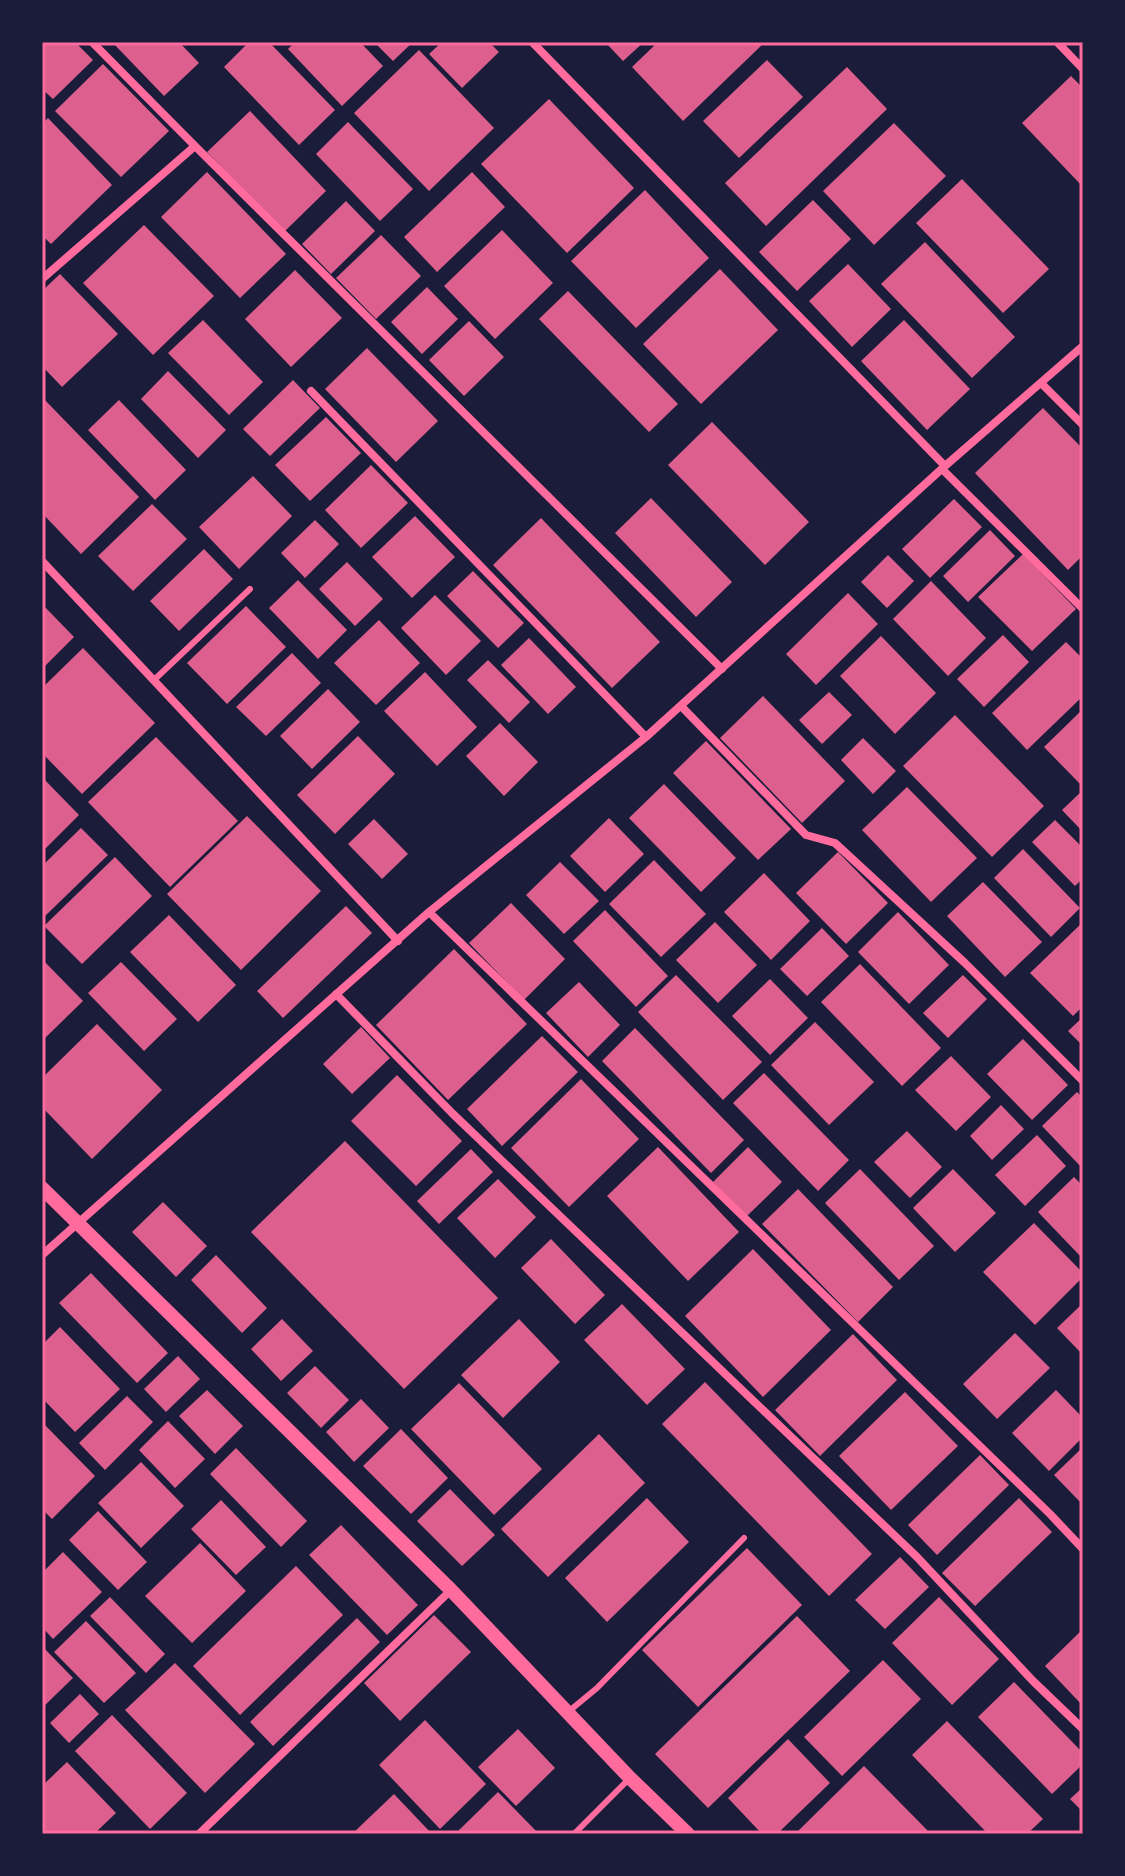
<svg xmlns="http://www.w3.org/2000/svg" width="1125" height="1876" font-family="Signika,sans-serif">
  <rect width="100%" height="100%" fill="#1b1b3a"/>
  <path fill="#dd5f8e" d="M42,42H75L93,60L53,99L42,89Z
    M112,42H179L199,63L164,96Z
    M249,42H269L335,110L299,145L224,67Z
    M295,42H360L383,66L342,106L288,49Z
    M374,42H413L393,61Z
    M442,42H489L499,52L462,88L429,54Z
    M605,42H644L623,61Z
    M658,42H765L683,121L632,67Z
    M419,50L494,128L429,191L354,113Z
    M767,60L803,97L739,158L703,121Z
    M103,64L169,131L121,177L55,111Z
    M847,67L887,109L766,226L725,183Z
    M1071,76L1083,88V187L1022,123Z
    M549,99L634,188L567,253L481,164Z
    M250,111L326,191L284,232L207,152Z
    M48,118L112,185L51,244L42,235V124Z
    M348,122L413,189L380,221L316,154Z
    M894,123L946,176L874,245L823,191Z
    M207,172L286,254L240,298L161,217Z
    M472,172L505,207L437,272L404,237Z
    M962,179L1049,269L1003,313L916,223Z
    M645,190L709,258L636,328L571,261Z
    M813,200L851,239L797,291L759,252Z
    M346,201L375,231L331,274L302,244Z
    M144,225L214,296L153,355L83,283Z
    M502,230L553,283L495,339L444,286Z
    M381,235L421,276L376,319L336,278Z
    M925,242L1015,337L972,378L881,284Z
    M848,264L891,309L852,347L809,301Z
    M720,269L778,330L701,404L643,344Z
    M295,270L342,318L291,367L245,319Z
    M60,274L118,334L62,387L42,366V291Z
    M427,287L458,319L422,354L391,322Z
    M568,291L678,404L649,432L539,319Z
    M203,320L263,382L229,415L168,353Z
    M904,320L970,389L927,430L861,361Z
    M469,321L504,357L464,396L429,360Z
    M367,348L438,421L396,462L325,389Z
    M168,371L226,430L198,458L141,399Z
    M293,380L320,408L270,456L243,429Z
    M42,397L139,497L81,554L42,513Z
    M119,400L186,470L155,500L88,430Z
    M1043,408L1083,449V555L1068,570L975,473Z
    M326,417L361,453L310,501L275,465Z
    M712,422L809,522L765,565L668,465Z
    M371,465L408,503L361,548L325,510Z
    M253,476L292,516L239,569L199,527Z
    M651,498L732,582L696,617L615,533Z
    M954,499L982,527L930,578L902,549Z
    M152,504L187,539L133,591L98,556Z
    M415,516L455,557L412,598L372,557Z
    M541,518L660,642L612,688L493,565Z
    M315,520L339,544L305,578L281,553Z
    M990,530L1015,556L968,602L943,576Z
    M204,549L233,579L179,631L150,601Z
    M1023,554L1076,609L1032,651L978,597Z
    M888,555L914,581L887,608L861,582Z
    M347,562L383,599L355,626L319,589Z
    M473,571L524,623L498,648L447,596Z
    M298,580L347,630L318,659L269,608Z
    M931,581L986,638L948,676L893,619Z
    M848,593L878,624L816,685L786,654Z
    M435,595L481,641L446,675L401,628Z
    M42,604L74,637L42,669Z
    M246,606L286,647L227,704L187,663Z
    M379,620L420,663L376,705L334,663Z
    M1003,635L1029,662L984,707L957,679Z
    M881,636L936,693L895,734L840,676Z
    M529,638L576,687L548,714L501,665Z
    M1066,642L1083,659V696L1027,750L992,713Z
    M83,648L155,723L82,794L42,753V688Z
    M292,653L321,683L266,736L236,707Z
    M488,660L530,702L509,723L467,680Z
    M425,672L477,727L437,766L384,711Z
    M328,689L360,722L312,769L280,736Z
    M829,692L852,715L822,744L799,720Z
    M763,696L845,781L802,823L720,738Z
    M1083,709V787L1044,747Z
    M955,715L1044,806L992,857L903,766Z
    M500,723L538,762L504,796L466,756Z
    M358,736L395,774L335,834L297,795Z
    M156,737L238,821L170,887L88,802Z
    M863,738L896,771L873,794L841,760Z
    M706,741L791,829L758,860L673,773Z
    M42,777L79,815L42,852Z
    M664,784L736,858L701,892L629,818Z
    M907,787L977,858L931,902L862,830Z
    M1083,790V832L1062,810Z
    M247,816L321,891L241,970L167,894Z
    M609,818L644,854L605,892L570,856Z
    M374,819L408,854L382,879L348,844Z
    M1055,820L1083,848V878L1075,886L1032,842Z
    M81,828L108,855L42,919V866Z
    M1023,849L1080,908L1051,937L994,878Z
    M838,852L888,903L846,944L796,893Z
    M115,857L152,896L82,964L44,926Z
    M654,860L706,914L661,957L609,904Z
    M560,862L599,901L564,934L526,895Z
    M764,873L810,921L771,960L724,912Z
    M983,882L1042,942L1005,977L947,916Z
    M511,903L565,959L524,1000L469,943Z
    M346,906L372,933L283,1018L257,991Z
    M605,910L668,976L636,1007L573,941Z
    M898,912L949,965L909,1004L858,952Z
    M169,915L236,985L198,1022L130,952Z
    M715,922L757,965L718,1003L676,960Z
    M1083,922V1006L1073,1016L1030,973Z
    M822,928L849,956L807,996L780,969Z
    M454,949L527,1024L448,1100L376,1025Z
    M42,959L83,1001L42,1041Z
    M121,962L177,1019L144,1051L88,993Z
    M860,964L941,1048L902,1086L821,1002Z
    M676,975L762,1062L723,1100L638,1012Z
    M963,975L987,999L948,1038L923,1013Z
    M770,979L808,1018L770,1055L732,1016Z
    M579,982L620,1025L588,1057L546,1013Z
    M1083,1017V1046L1068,1031Z
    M815,1022L874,1082L829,1125L771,1065Z
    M97,1024L162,1090L92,1159L42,1107V1078Z
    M361,1027L390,1058L352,1094L323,1064Z
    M635,1028L744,1140L711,1173L602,1061Z
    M542,1036L578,1072L502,1146L467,1109Z
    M1023,1039L1068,1085L1032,1120L987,1074Z
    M951,1056L991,1097L956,1131L915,1090Z
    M764,1073L849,1160L818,1191L733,1103Z
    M397,1075L462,1141L416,1186L351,1121Z
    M581,1079L639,1139L569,1207L511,1148Z
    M1077,1092L1083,1098V1169L1042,1126Z
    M1001,1105L1024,1129L992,1160L970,1136Z
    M907,1131L942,1167L910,1198L874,1162Z
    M1037,1135L1066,1166L1025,1206L995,1175Z
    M345,1141L498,1298L404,1389L251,1232Z
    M658,1147L739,1232L688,1281L607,1196Z
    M748,1147L782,1182L747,1216L713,1182Z
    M471,1149L493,1172L439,1224L417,1201Z
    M860,1169L934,1246L899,1280L825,1203Z
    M953,1169L996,1213L955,1252L913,1208Z
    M1074,1177L1083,1186V1259L1038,1212Z
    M498,1179L536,1217L495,1258L457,1218Z
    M798,1189L893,1287L858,1322L762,1224Z
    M163,1202L207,1246L176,1277L132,1232Z
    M1034,1223L1083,1273V1277L1035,1325L983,1272Z
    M551,1239L605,1295L575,1324L521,1268Z
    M753,1249L831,1330L763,1397L685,1316Z
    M216,1255L267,1308L242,1333L191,1280Z
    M91,1273L168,1353L137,1383L59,1303Z
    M1083,1303V1355L1057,1328Z
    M622,1304L685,1369L647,1405L584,1340Z
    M282,1319L313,1351L281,1381L251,1349Z
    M519,1319L560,1362L503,1418L461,1375Z
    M60,1327L120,1389L75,1432L42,1398V1345Z
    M1015,1333L1050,1368L997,1419L963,1384Z
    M853,1334L897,1380L820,1456L775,1410Z
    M178,1356L200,1379L166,1412L144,1389Z
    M315,1366L349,1400L321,1428L287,1393Z
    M705,1382L872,1554L829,1596L662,1424Z
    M459,1383L542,1469L494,1515L411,1429Z
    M207,1390L243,1426L215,1454L179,1416Z
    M1056,1390L1083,1418V1437L1049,1471L1012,1433Z
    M905,1392L958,1446L891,1510L839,1456Z
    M127,1396L153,1422L105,1470L79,1443Z
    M361,1399L389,1428L354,1462L326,1432Z
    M168,1421L205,1459L175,1488L139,1450Z
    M42,1422L95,1476L52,1519L42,1509Z
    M401,1429L448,1478L411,1514L363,1466Z
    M599,1434L645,1483L548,1577L501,1529Z
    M1083,1447V1505L1054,1475Z
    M236,1448L307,1521L281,1547L210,1474Z
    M980,1455L1009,1485L937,1555L908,1525Z
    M141,1462L184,1506L141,1548L98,1503Z
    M450,1489L495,1535L462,1566L417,1521Z
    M647,1498L689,1542L607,1622L565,1578Z
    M1019,1498L1052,1532L975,1606L942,1573Z
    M221,1500L266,1547L236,1575L191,1529Z
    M98,1511L147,1562L118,1590L69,1540Z
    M341,1525L418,1605L387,1635L309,1555Z
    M200,1543L246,1591L192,1643L145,1596Z
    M747,1548L802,1605L698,1707L642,1650Z
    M63,1552L102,1592L53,1639L42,1627V1573Z
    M900,1557L929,1587L885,1629L855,1600Z
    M296,1566L343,1615L240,1715L193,1666Z
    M110,1597L165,1654L146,1673L90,1616Z
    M939,1597L999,1659L952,1705L892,1643Z
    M434,1615L471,1652L400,1721L364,1683Z
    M797,1616L850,1671L708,1808L655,1754Z
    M357,1618L380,1642L273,1746L250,1722Z
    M86,1621L136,1673L104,1703L54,1652Z
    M1083,1629V1706L1045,1666Z
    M42,1646L73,1678L42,1708Z
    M883,1660L921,1699L842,1776L804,1737Z
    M175,1663L255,1744L205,1793L125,1710Z
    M1014,1682L1083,1753V1764L1052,1794L978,1717Z
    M80,1694L99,1714L69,1743L50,1723Z
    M112,1715L187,1793L150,1829L75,1751Z
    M425,1720L486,1784L440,1829L379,1765Z
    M947,1721L1043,1819L1027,1834H988L912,1755Z
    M518,1729L555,1768L516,1806L478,1767Z
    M788,1739L830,1783L777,1834H762L728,1798Z
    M67,1762L116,1813L94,1834H42V1786Z
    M864,1766L931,1834H795Z
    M1083,1787V1812L1070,1799Z
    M498,1792L539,1834H455Z
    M394,1794L432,1834H352Z"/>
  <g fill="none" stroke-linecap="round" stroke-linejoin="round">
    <path stroke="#ff6b9d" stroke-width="6" d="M154,680L250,589
      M568,1712L597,1688L744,1538
      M574,1834L630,1778"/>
    <path stroke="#ff6b9d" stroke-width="8" d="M532,42L945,466
      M1057,42L1083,69
      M195,146L722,669
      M42,279L195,146L92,42
      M1041,383L1083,425
      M311,391L646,737
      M942,469L1083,609
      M42,561L398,941
      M681,706L806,835L835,843L965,963L1083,1081
      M429,912L1050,1514L1083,1549
      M336,994L453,1114L917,1557L1033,1681L1083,1729
      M42,1255L429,912L646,737L945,466L1083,346
      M199,1834L451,1590"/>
    <path stroke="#ff6b9d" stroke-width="14" d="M42,1188L451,1590L630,1778L688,1834"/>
  </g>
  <rect width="1125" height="1876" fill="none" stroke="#1b1b3a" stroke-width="88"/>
  <rect x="44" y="44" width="1037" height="1788" fill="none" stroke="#ff6b9d" stroke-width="3"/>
</svg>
